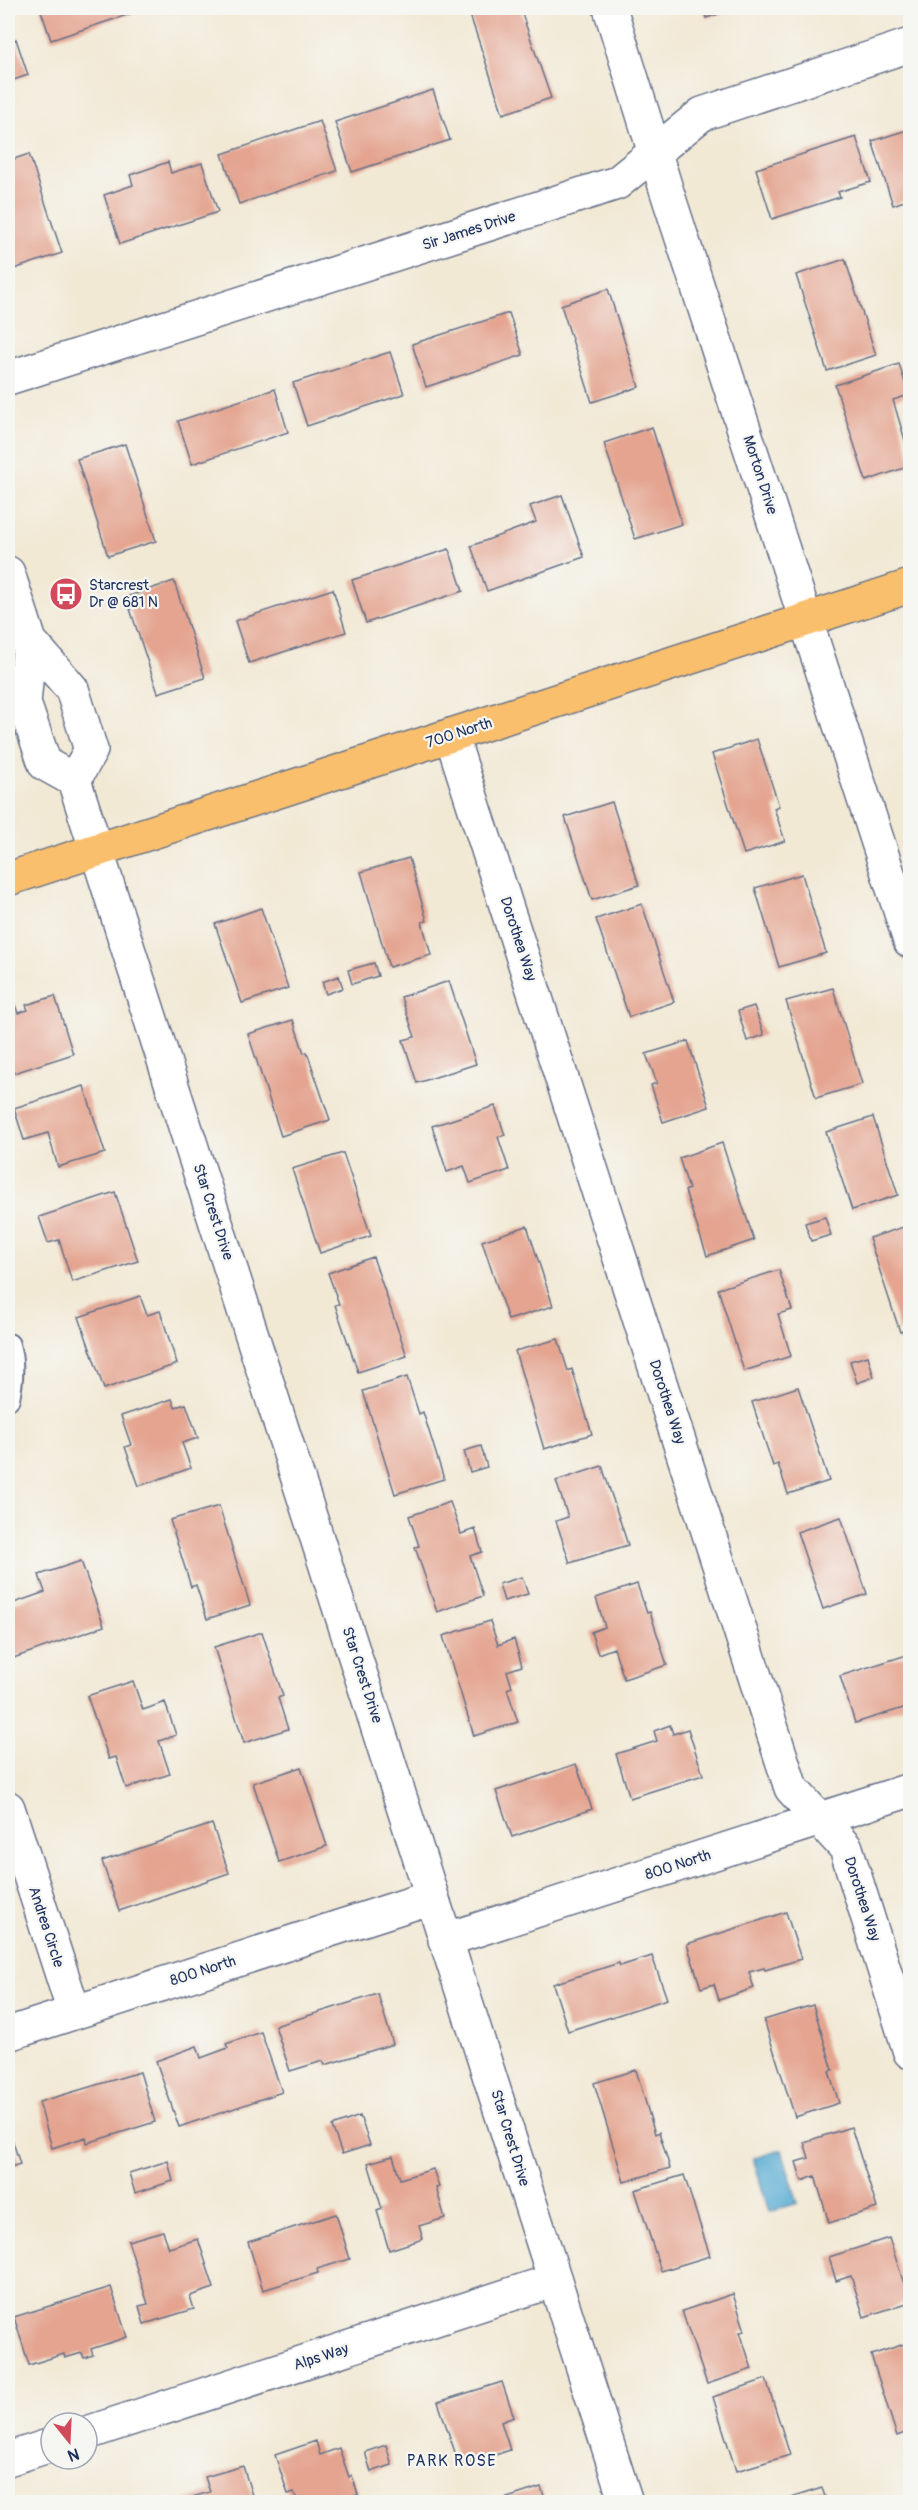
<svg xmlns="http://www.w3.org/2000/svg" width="918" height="2510" font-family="Pangolin,sans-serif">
  <rect width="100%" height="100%" fill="#f6f6f2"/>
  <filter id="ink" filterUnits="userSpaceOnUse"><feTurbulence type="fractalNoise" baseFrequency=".0167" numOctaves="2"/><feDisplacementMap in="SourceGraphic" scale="12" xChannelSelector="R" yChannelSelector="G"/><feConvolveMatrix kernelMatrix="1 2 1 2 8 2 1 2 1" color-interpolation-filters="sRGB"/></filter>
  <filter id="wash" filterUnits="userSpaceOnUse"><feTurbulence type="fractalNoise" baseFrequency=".008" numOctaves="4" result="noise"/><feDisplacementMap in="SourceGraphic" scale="24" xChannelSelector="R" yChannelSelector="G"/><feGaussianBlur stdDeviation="1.35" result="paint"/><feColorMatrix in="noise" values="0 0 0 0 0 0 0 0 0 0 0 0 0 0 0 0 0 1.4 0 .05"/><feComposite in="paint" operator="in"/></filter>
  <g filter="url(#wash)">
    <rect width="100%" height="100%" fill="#f2e9d5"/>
    <path fill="#56abd2" stroke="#386d98" stroke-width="1.5" d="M782,2150L798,2203L769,2212L753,2158Z"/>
    <g id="blocks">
      <path fill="#e4a490" d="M40,8H148L51,40Z
        M493,8H520L551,98L503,114L470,15Z
        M703,8H737L706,18Z
        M16,39L28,75L8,82V42Z
        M433,90L450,140L352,172L335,122Z
        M320,121L337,171L239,204L222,154Z
        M910,129V199L893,205L872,141Z
        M856,137L871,182L838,192L840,197L772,219L756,169Z
        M29,154L62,253L14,269L8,248V161Z
        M168,162L171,173L202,163L218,212L120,244L104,195L133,185L130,175Z
        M845,259L876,355L827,371L796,275Z
        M608,289L639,387L592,402L561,305Z
        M509,313L523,355L426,387L412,344Z
        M390,352L404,394L307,426L293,383Z
        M899,364L909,395L893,400L910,457V466L866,481L835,385Z
        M275,389L288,432L192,464L178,421Z
        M652,427L682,524L635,539L604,443Z
        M125,444L156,541L108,556L77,459Z
        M562,495L584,557L487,591L471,546L536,522L530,506Z
        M449,549L463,591L366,623L352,580Z
        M174,581L205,678L158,693L126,597Z
        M333,589L346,632L249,663L235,621Z
        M757,739L779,806L774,808L785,841L744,854L712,754Z
        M612,802L639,885L592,900L565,817Z
        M409,858L427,921L422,922L431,955L389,967L361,872Z
        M802,874L826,953L779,967L755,888Z
        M642,904L674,1002L629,1017L596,919Z
        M261,908L288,988L242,1003L215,924Z
        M374,963L378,976L352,984L348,970Z
        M339,976L343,988L326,994L322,982Z
        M449,981L476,1064L417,1083L403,1040L415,1037L401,997Z
        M833,988L862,1084L816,1098L786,1001Z
        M55,996L73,1054L8,1075V1008L15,1005L18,1013L28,1010L26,1005Z
        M754,1006L764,1035L747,1041L738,1011Z
        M293,1020L304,1053L307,1052L330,1120L281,1136L248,1034Z
        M688,1041L709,1107L663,1122L651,1085L657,1083L646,1054Z
        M84,1086L105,1153L58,1167L48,1133L24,1140L14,1108Z
        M495,1106L505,1135L498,1137L509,1170L470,1183L464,1166L447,1172L432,1126Z
        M873,1117L898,1195L852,1210L826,1132Z
        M722,1143L754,1240L707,1256L685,1191L689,1189L679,1158Z
        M343,1153L371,1236L320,1253L292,1169Z
        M115,1192L138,1261L72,1282L59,1240L48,1243L39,1217Z
        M825,1217L831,1235L811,1241L805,1223Z
        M910,1225V1329L900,1332L869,1238Z
        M527,1226L553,1306L508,1320L482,1241Z
        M373,1257L407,1356L358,1372L335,1305L339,1304L328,1273Z
        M779,1270L792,1310L778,1314L791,1356L744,1371L718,1289Z
        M140,1296L147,1315L160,1311L177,1364L104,1389L79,1317Z
        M558,1339L568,1371L572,1369L592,1434L544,1449L515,1351Z
        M868,1356L874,1377L857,1383L850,1361Z
        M407,1377L419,1414L423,1412L444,1479L395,1494L363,1391Z
        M798,1387L829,1481L788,1494L778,1464L773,1466L752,1402Z
        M172,1399L175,1407L186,1404L198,1438L182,1443L191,1468L139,1486L125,1447L131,1445L121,1416Z
        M481,1446L487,1467L470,1472L464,1451Z
        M602,1466L628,1545L570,1563L556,1521L568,1517L556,1481Z
        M450,1502L461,1534L475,1529L482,1552L470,1556L483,1596L437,1612L415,1547L419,1546L409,1516Z
        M219,1506L250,1605L207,1619L196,1585L191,1587L170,1520Z
        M841,1517L867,1594L823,1609L797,1532Z
        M81,1561L104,1626L8,1660V1605L45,1592L39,1575Z
        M522,1577L528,1594L504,1601L499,1584Z
        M637,1584L647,1613L650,1612L667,1665L624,1679L614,1648L598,1654L591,1632L605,1627L596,1598Z
        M490,1621L498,1645L514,1639L522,1666L507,1671L512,1687L507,1689L518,1722L474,1736L443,1636Z
        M262,1632L283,1696L278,1698L288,1729L244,1743L214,1647Z
        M910,1654V1706L855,1723L840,1676Z
        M133,1681L143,1710L165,1702L176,1735L159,1741L170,1774L126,1788L116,1757L109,1759L87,1696Z
        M670,1725L673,1734L688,1729L703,1775L630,1798L616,1754L657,1741L654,1731Z
        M576,1764L592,1809L512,1837L496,1791Z
        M301,1767L327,1846L279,1862L253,1783Z
        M212,1824L229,1873L119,1911L102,1861Z
        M786,1912L801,1959L765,1970L764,1968L749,1972L754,1988L719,2000L714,1984L701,1988L687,1944Z
        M652,1956L667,1999L568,2031L553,1984L619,1963L620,1966Z
        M378,1994L393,2044L325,2065L323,2061L290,2071L275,2026Z
        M813,2005L833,2070L829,2071L839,2103L795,2117L764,2020Z
        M261,2032L282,2092L179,2127L156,2061L197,2046L201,2058L228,2048L226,2044Z
        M636,2070L655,2134L659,2132L670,2168L624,2182L594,2083Z
        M140,2072L155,2122L87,2143L86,2137L52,2148L39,2102Z
        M360,2116L370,2145L342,2154L332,2126Z
        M8,2126L20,2164L8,2168Z
        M851,2127L877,2208L829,2223L815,2176L802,2181L796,2162L809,2158L804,2142Z
        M393,2156L400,2179L433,2169L439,2187L436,2188L445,2218L419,2226L423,2239L389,2250L377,2211L382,2209L368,2163Z
        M168,2161L173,2181L135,2193L129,2173Z
        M684,2175L710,2256L661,2271L635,2190Z
        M336,2214L350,2259L317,2269L318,2273L263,2290L248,2242Z
        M163,2231L169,2248L198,2239L214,2288L190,2296L194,2309L144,2324L139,2306L148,2304L128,2241Z
        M889,2238L910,2302L864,2317L851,2276L836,2281L829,2257Z
        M111,2287L127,2337L91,2349L93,2355L84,2358L82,2353L65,2358L64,2354L29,2365L14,2317Z
        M733,2294L745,2331L740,2332L752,2369L707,2384L682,2311Z
        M910,2342V2431L897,2436L871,2355Z
        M766,2379L790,2455L736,2471L713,2397Z
        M502,2382L514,2417L501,2422L510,2450L460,2467L438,2402Z
        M316,2441L320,2455L339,2448L349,2477L352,2475L358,2495L336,2502H298L294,2492L288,2494L275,2455Z
        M386,2445L392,2465L371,2472L365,2452Z
        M243,2466L254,2502H186L185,2499L210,2492L205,2477Z
        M541,2487L546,2502H502L501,2500Z
        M822,2488L827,2502H778Z"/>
    </g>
  </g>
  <g filter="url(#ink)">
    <use href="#blocks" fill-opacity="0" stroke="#667088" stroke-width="1.5"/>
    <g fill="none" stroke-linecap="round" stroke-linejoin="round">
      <g stroke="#667088" stroke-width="26">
        <path id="lane" d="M8,1345C13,1362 12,1380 8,1398"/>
      </g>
      <g stroke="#667088" stroke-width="36">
        <path id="street" d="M610,8L667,192L910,941
          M8,378L617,183L702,114L910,45
          M8,573L30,641L24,703L45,764L74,780L626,2502
          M30,641L72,689L91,750L74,780
          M451,735L791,1788L846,1848L910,2052
          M8,1808L74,2012
          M445,1940L910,1790
          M8,2034L432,1897
          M87,2433L555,2280
          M8,2459L51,2445"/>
      </g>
      <g stroke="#667088" stroke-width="36">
        <path id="primary" d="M8,879L910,586"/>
      </g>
      <use href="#lane" stroke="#fff" stroke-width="22"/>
      <use href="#street" stroke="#fff" stroke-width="33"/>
      <use href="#primary" stroke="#f9bf6d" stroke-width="33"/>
    </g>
  </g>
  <defs>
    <g id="bus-disc" transform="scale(1.725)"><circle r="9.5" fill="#d1495b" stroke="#f6f6f2"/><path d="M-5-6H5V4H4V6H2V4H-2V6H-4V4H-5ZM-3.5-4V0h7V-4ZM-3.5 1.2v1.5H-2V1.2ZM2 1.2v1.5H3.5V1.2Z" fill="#fff"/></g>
  </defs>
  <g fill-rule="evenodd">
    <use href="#bus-disc" x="66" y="594"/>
  </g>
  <g text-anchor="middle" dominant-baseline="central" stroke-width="4.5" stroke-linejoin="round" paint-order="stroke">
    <g font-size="15" fill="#1b2f5e" stroke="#f6f6f2">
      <text transform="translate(469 231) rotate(-18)">Sir James Drive</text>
      <text transform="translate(760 475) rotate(72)">Morton Drive</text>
      <text transform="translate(459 733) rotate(-18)">700 North</text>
      <text transform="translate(518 939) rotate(72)">Dorothea Way</text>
      <text transform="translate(213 1212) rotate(72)">Star Crest Drive</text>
      <text transform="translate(667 1402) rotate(72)">Dorothea Way</text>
      <text transform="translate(362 1675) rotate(72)">Star Crest Drive</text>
      <text transform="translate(678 1865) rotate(-18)">800 North</text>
      <text transform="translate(862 1899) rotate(72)">Dorothea Way</text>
      <text transform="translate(46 1927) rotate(72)">Andrea Circle</text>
      <text transform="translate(203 1971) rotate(-18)">800 North</text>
      <text transform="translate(510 2138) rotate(73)">Star Crest Drive</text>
      <text transform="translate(321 2357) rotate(-18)">Alps Way</text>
    </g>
    <g font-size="15" fill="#1b2f5e" stroke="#f6f6f2" text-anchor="start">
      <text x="89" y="585">Starcrest<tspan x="89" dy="17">Dr @ 681 N</tspan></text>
    </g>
    <g font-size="16" letter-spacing="1.5" fill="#1b2f5e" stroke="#f6f6f2">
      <text x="452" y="2461">PARK ROSE</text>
    </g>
  </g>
  <rect width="918" height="2510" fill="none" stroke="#f6f6f2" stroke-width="30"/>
  <g transform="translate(69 2441) rotate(162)"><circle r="28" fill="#f6f6f2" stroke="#9ea6b7" stroke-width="1.5"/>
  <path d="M0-4.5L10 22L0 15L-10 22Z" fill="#d1495b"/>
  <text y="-9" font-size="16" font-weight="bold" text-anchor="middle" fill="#1b2f5e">N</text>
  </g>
</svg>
